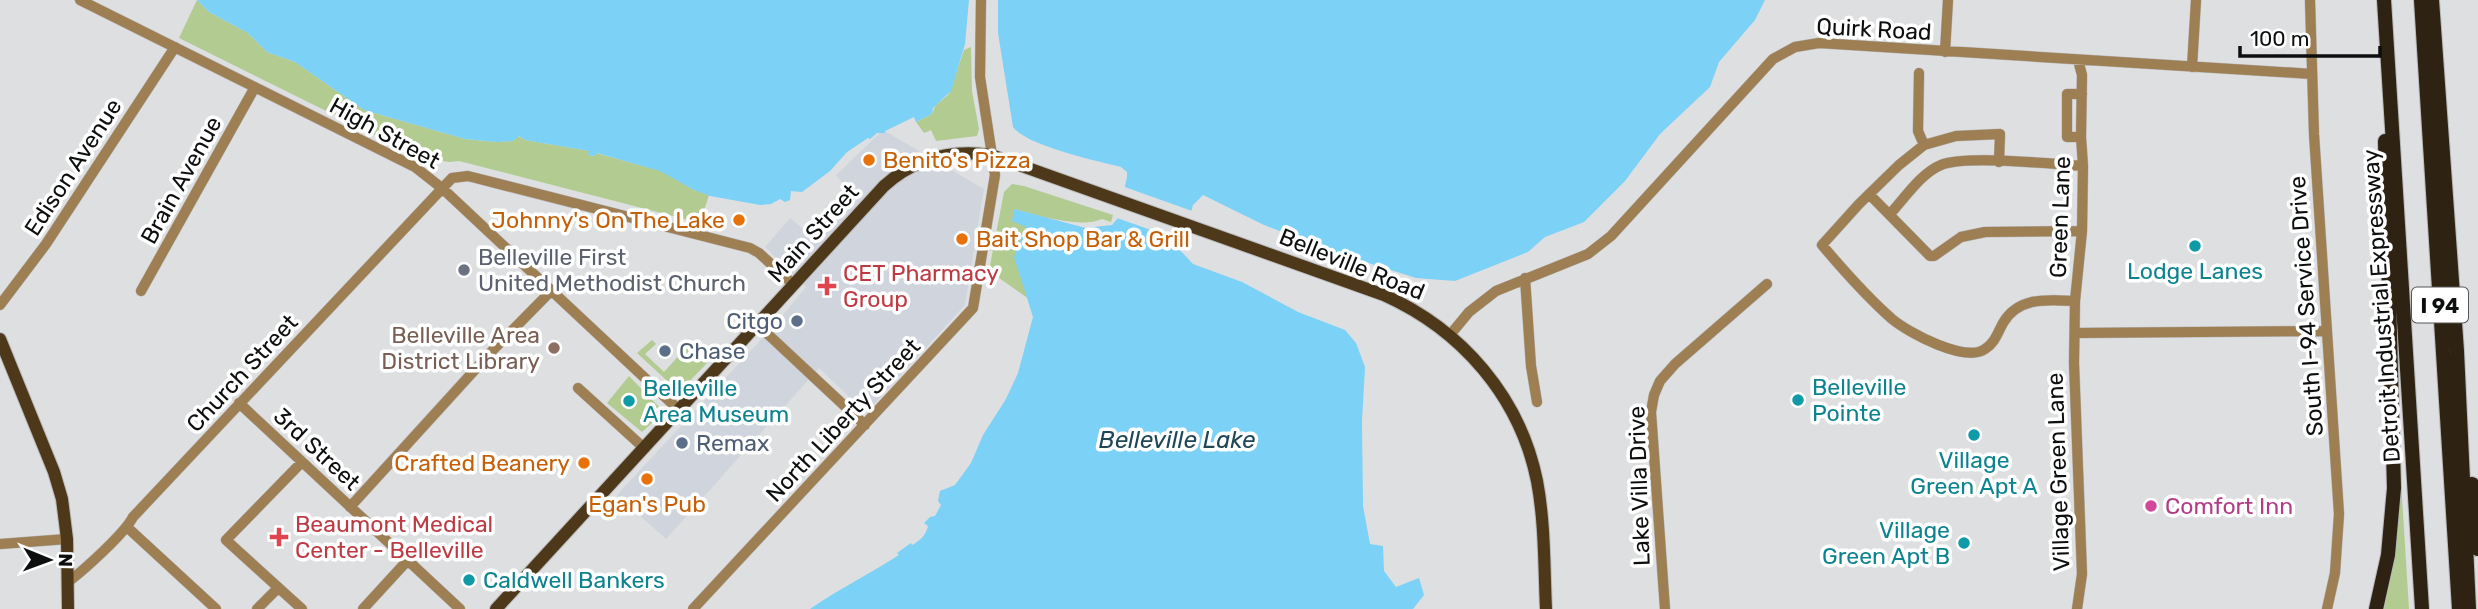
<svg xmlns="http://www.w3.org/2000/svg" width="2478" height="609" font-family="Rubik,sans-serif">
  <rect width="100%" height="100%" fill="#dedfe1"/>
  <path fill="#d0d5dd" d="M883,130L984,189L965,305L866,413L819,368L666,539L617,495L772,328L806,287L765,247L790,218L818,242L857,200L836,175Z"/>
  <path fill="#b2cb90" d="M197,0L209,12L248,33L267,52L295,62L364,110L465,139L497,142L513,141L518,136L525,140L589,151V155L595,156L596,153L661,171L694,190L709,195L700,223L459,161L449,162L419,157L179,38Z
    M971,47L972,91L979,129L977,136L936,141L931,130L924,133L916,122L932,114L935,106L949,94L964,50Z
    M1012,184L1024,186L1113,215L1111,222L1102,219C1080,229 1037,215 1014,209L1026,227L1029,299L989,271L1004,192Z
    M652,340L656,344L645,354L664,372L691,342L710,360L681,390H677L637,353Z
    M629,376L664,412L642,432L607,403Z
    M2398,481H2401L2409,609H2381Z"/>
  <path fill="#7bd1f6" d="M197,0H969L965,44L951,91L933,108L932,114L916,122L914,117L885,131V133H877L870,139L868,138L847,152L830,171L802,192L791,191L790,200L785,202L780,199L771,204L760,205L710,196L694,190L660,171L597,153L595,156L588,155L589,151L525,140L519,136L513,141L497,142L465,139L364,110L295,62L267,52L248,33L209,12Z
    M998,0H1765L1755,20L1719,62L1710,87L1660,134L1625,181L1584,222L1545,237L1528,252L1455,281L1416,278L1337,253L1264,225L1203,195L1193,205L1180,250L1193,264L1242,282L1298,312L1345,330L1356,343L1365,367L1362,421L1363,506L1370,544L1383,546L1384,571L1396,587L1419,578L1424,595L1413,609H810C839,589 869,574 899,555L897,553L911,543L912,545C920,541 926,535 928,526L924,523L930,517L935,516L941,505L938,501L940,491L955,485L971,463L983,435L1006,399L1018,373L1033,317L1014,257L1026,227L1012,221L1014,209L1086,228L1112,225L1118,218L1127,177V172L1121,167C1097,161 1027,146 1013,127L998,33Z"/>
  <path fill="#dedfe1" d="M1122,186L1195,212L1185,242L1114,217Z"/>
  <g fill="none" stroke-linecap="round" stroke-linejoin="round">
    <g stroke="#b8b9bb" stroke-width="11">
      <path id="minor" d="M80,0L415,167L443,189L679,410
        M2310,0L2314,134L2339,514L2335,573L2327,609
        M1945,52L1948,0
        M2192,67L2196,0
        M1919,73L1918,131L1924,145
        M2081,137H2067V94H2082
        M1999,162L2000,134L1956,136L1924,145L1899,165L1859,204L1822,245C1844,271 1867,297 1892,319C1909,333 1965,363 1985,349C1995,343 1998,332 2003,323C2019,296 2048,300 2075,301
        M1869,194L1930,256H1934L1961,237L1985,232L2082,231
        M1890,214C1904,199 1921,173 1941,165C1966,155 2053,164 2083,166
        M1525,278L1531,366L1537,402
        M141,291L255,87
        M0,305L46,244L175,47
        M758,325L865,425
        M2075,333L2327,331
        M1450,335L1469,312L1496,291L1588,254L1611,236L1773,59L1795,47L1819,43L2312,74
        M578,388L644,448
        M239,403L460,609
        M350,507L492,351L551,291
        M128,528L216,609
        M0,544L67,539
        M68,582C84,570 125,533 133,517L452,178L468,176L750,248L759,253L794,285
        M257,609L278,588
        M302,609L226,540L302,462
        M363,609L407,561
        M693,609L973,308L995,175L980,77L981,0
        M1665,609L1651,412L1654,395L1660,381L1675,364L1767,284
        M2077,609L2082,574L2074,363L2075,301L2082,231L2083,166L2081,137L2082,75L2078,60"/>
    </g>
    <g stroke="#b8b9bb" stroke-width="14">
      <path id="major" d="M0,339L54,472L62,499L67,539L68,609
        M496,609L884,186C915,158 950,149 991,155L1384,295C1462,330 1520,397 1537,481C1545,523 1544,567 1546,609"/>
    </g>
    <g stroke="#b8b9bb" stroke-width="16">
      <path id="highway" d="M2384,0L2422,609
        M2421,0L2459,609
        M2432,0L2457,351L2469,609
        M2472,484L2478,549
        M2376,609L2388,555L2394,488L2385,141"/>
    </g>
    <use href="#minor" stroke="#9e7e53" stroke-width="10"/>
    <use href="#major" stroke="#4e381a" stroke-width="12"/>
    <use href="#highway" stroke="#2e2213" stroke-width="14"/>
  </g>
  <g fill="#e8710a" stroke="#fff" stroke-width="2.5">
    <circle cx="869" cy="160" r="7"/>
    <circle cx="739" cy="220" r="7"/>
    <circle cx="962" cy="239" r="7"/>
    <circle cx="584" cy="463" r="7"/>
    <circle cx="647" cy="479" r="7"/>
  </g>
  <g fill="#0f9aa8" stroke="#fff" stroke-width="2.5">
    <circle cx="2195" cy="246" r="7"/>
    <circle cx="1798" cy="400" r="7"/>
    <circle cx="629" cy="401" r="7"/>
    <circle cx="1974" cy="435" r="7"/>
    <circle cx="1964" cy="543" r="7"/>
    <circle cx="469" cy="580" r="7"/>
  </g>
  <circle fill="#6b7280" stroke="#fff" stroke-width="2.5" cx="464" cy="270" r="7"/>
  <g fill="#e0444e" stroke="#fff" stroke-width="2.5">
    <path d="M823.5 275.5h7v7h7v7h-7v7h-7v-7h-7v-7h7z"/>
    <path d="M275.5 526.5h7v7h7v7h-7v7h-7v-7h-7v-7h7z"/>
  </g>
  <g fill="#5c6f8a" stroke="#fff" stroke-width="2.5">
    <circle cx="797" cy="321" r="7"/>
    <circle cx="665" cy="351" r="7"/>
    <circle cx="682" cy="443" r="7"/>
  </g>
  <circle fill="#8d6e63" stroke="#fff" stroke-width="2.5" cx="554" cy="348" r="7"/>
  <circle fill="#d1479c" stroke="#fff" stroke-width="2.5" cx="2151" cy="506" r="7"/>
  <g text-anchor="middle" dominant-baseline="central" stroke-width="7" stroke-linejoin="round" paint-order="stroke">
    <rect fill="#fff" stroke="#565656" stroke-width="2" x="2412" y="287.5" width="56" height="35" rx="5"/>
    <g font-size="21" font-weight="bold" fill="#0d0e0e">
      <text x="2440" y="305">I 94</text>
    </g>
    <g font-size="23" fill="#0d0e0e" stroke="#fff">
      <text transform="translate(1874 29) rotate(3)">Quirk Road</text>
      <text transform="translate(385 133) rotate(29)">High Street</text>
      <text transform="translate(73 167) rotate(-57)">Edison Avenue</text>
      <text transform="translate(181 180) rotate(-61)">Brain Avenue</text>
      <text transform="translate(2060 217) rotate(-88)">Green Lane</text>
      <text transform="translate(813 233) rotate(-48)">Main Street</text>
      <text transform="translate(1352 264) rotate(22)">Belleville Road</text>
      <text transform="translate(2306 306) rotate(-94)">South I-94 Service Drive</text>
      <text transform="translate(2381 306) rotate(-94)">Detroit Industrial Expressway</text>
      <text transform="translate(242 373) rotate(-47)">Church Street</text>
      <text transform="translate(843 420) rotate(-47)">North Liberty Street</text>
      <text transform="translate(317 449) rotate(43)">3rd Street</text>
      <text transform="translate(2058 472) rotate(-92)">Village Green Lane</text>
      <text transform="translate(1639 486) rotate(-92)">Lake Villa Drive</text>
    </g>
    <g font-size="23" fill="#c56008" stroke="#fff" text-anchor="start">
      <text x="883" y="160">Benito's Pizza</text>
      <text x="725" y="220" text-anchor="end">Johnny's On The Lake</text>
      <text x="976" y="239">Bait Shop Bar &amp; Grill</text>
      <text x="570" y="463" text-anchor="end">Crafted Beanery</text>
      <text x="647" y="504" text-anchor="middle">Egan's Pub</text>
    </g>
    <g font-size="23" fill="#5b616d" stroke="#fff" text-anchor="start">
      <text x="478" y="257">Belleville First<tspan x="478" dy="26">United Methodist Church</tspan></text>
    </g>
    <g font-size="23" fill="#0d838f" stroke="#fff" text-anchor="start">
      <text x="2195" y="271" text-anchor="middle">Lodge Lanes</text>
      <text x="1812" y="387">Belleville<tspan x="1812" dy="26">Pointe</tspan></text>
      <text x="643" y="388">Belleville<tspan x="643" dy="26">Area Museum</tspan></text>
      <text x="1974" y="460" text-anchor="middle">Village<tspan x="1974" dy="26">Green Apt A</tspan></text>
      <text x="1950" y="530" text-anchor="end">Village<tspan x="1950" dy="26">Green Apt B</tspan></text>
      <text x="483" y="580">Caldwell Bankers</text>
    </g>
    <g font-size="23" fill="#be3a42" stroke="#fff" text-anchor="start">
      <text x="843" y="273">CET Pharmacy<tspan x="843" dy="26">Group</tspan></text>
      <text x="295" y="524">Beaumont Medical<tspan x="295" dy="26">Center - Belleville</tspan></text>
    </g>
    <g font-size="23" fill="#4e5e75" stroke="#fff" text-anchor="start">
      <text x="783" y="321" text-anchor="end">Citgo</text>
      <text x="679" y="351">Chase</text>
      <text x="696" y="443">Remax</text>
    </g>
    <g font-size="23" fill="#785e54" stroke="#fff" text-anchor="end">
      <text x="540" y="335">Belleville Area<tspan x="540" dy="26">District Library</tspan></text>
    </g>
    <g font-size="23" fill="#b23c85" stroke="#fff" text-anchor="start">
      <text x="2165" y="506">Comfort Inn</text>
    </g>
    <g font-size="24" font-style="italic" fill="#204757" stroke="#fff">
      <text x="1177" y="440">Belleville Lake</text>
    </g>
  </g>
  <g transform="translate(49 560) rotate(91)" stroke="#ffffff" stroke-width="5" paint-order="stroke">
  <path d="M0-5L12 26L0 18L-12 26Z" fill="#0d0e0e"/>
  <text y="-10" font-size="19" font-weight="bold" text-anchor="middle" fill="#0d0e0e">N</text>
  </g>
  <path d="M2240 46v10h140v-10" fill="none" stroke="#0d0e0e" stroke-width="3.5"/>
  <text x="2250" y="46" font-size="21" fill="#0d0e0e" stroke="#ffffff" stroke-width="5" paint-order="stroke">100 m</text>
</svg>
